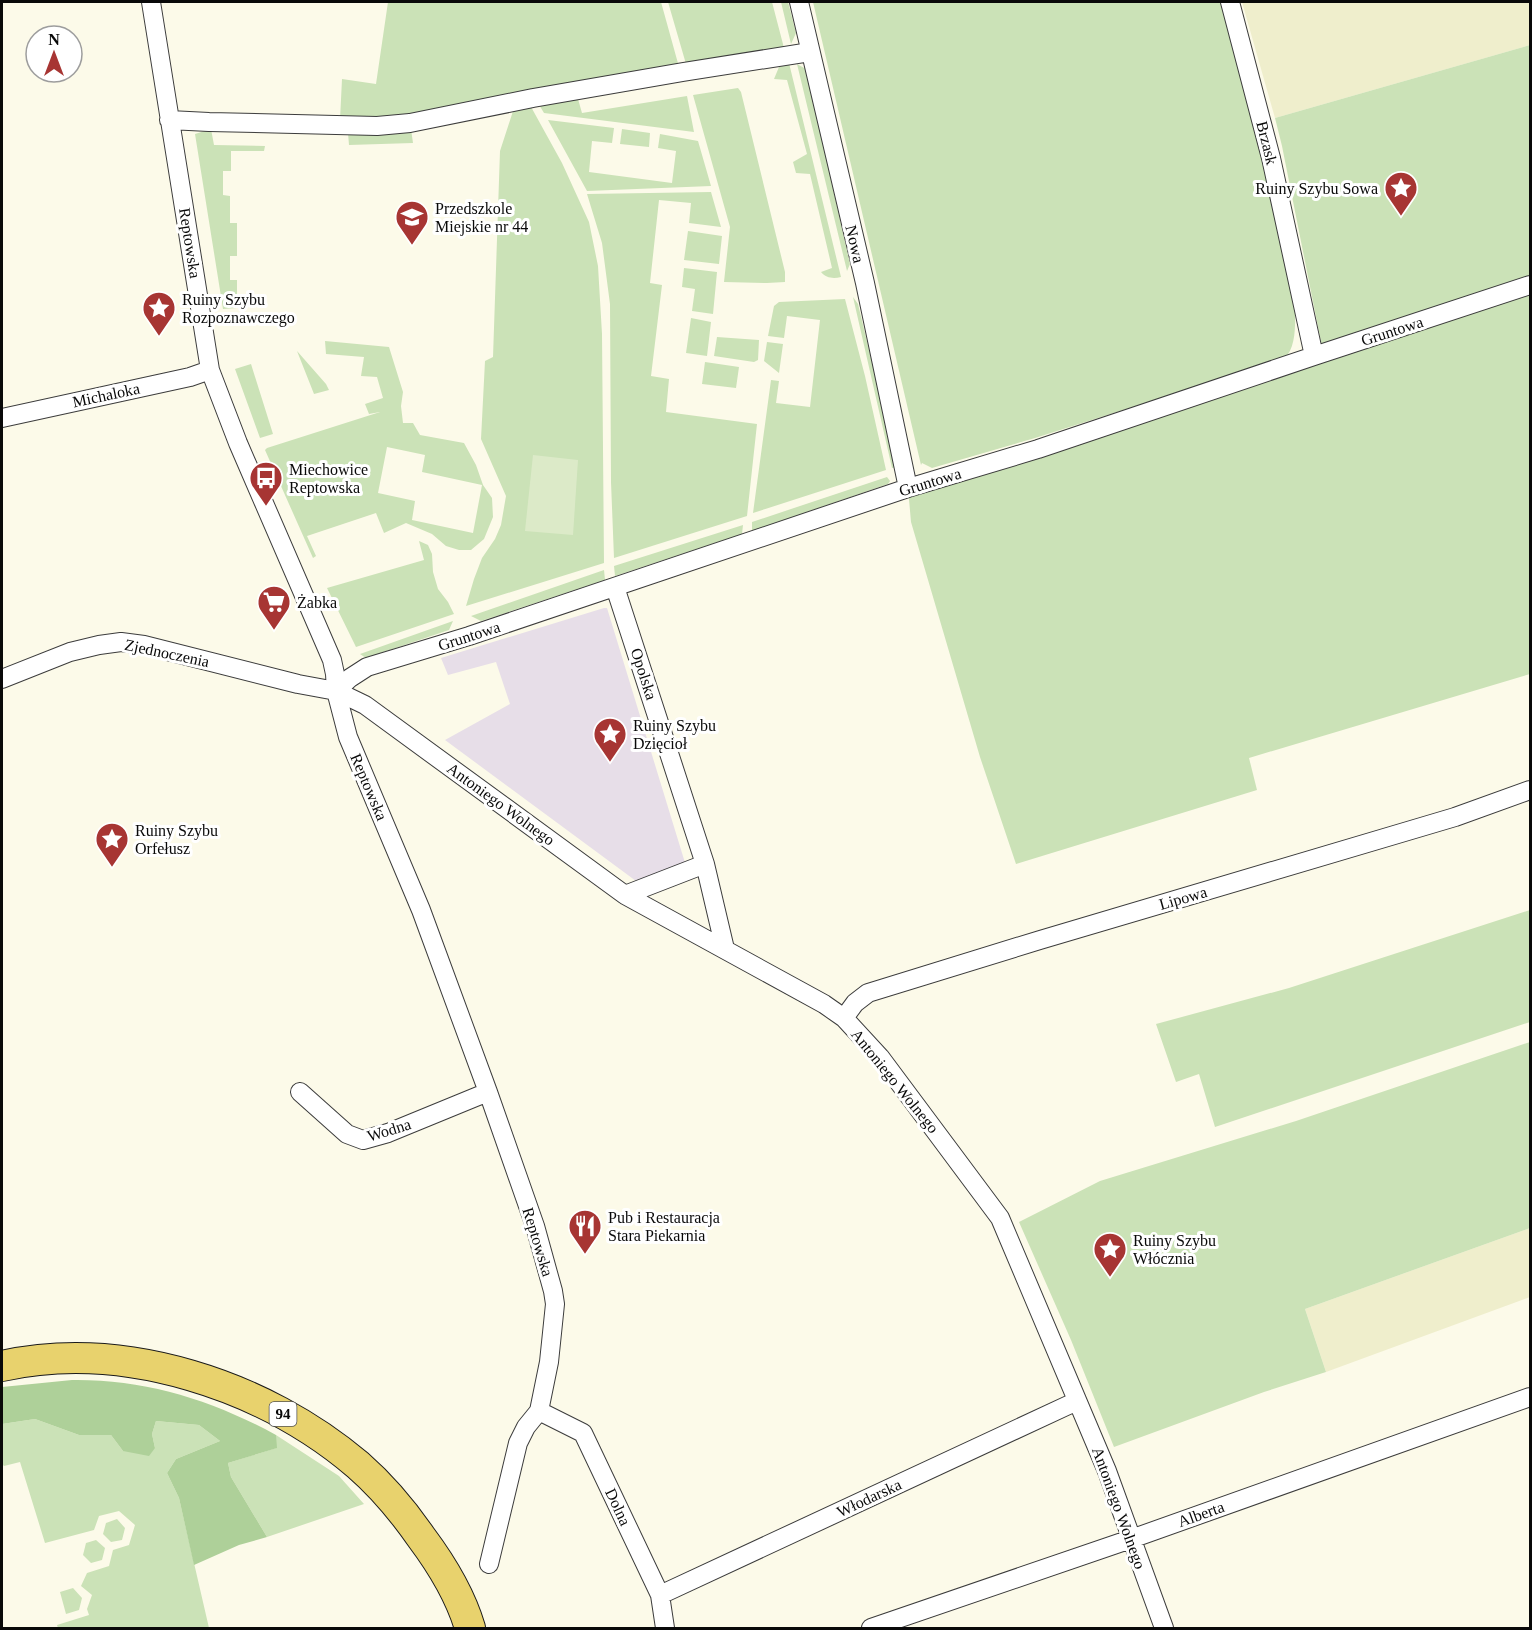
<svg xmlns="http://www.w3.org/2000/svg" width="1532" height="1630" font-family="'Times New Roman',serif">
  <rect width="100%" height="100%" fill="#fcfae9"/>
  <path fill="#e7dee8" d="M604,608H607L686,866L636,881L445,740L510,704L496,662L448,675L441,658Z"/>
  <path fill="#efeecc" d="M1242,2H1530V45L1275,118Z
    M1530,1228V1297L1326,1372L1305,1309Z"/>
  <path fill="#cbe2b7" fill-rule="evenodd" d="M388,2H661L679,67L426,114L340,120L342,79L376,84Z
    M668,2H772L784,48L686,64Z
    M781,2H788L796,33L791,44Z
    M813,2H1224L1242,71L1295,306C1295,323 1297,347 1284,359L1035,438L932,468L922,463L921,465Z
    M1530,45V281L1322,347L1282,146L1275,118Z
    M789,63L841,277C833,279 826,278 821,272L832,268L810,174L796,173L793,162L807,154L787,80L774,79L779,67Z
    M797,64L806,69L850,264L847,271Z
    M738,88L741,92L785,272V282L767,283L724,282L730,227L693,95Z
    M687,96L694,132L544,113L538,103L578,99L582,113Z
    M530,105L562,163L589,222L598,266L602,334L604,563L466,606L474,579L482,558L495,539L501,525L506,496L481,439L485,361L493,357L500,151L514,108Z
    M548,120L614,128L612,143L592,141L589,172L672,183L676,151L658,148L660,134L698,141L711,186L587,191Z
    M211,129L214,145L265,146L264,151H231V171H223V195L230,196V223H237V256H230V280H237V308L223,309L195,134Z
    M411,129L413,143L349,145L348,133Z
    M622,129L650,133L649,147L620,144Z
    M711,192L721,227L689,223L691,203L659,200L650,283L662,285L651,376L669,379L666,412L757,424L747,516L614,558L611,482L610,304L602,243L587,194Z
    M688,231L722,236L719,264L684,260Z
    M684,268L717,272L713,314L692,311L695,289L682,287Z
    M1530,285V674L1249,758L1257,790L1016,864L980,757L911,522L908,488Z
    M853,297L858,304L897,467L892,468Z
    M845,299L865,376L886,470L753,513L771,380L779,381L776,403L810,407L820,320L787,316L784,338L768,336L774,306L779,302Z
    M691,318L711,322L707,356L686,353Z
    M717,337L759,340L758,360L754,362L714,356Z
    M325,341L389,347L403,392L401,406L403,423H413L420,435L464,443L476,465L483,485L492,498L493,517L484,539L471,550H459L446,546L432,534L406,523L384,533L376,513L307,536L316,556L313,558L265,450L267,448L380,412L369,414L365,404L383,398L377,377L361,376L364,357L326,354ZM387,447L425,455L422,472L482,485L473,533L412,520L415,501L378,493Z
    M767,342L783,344L779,373L764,361Z
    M297,351L326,384L329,390L314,394Z
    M705,362L739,367L736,388L702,384Z
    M251,364L273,434L260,438L235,369Z
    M887,477L890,481L888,484L752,531V522Z
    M743,525L742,534L615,576L614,566Z
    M419,541L428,545L432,554L433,572L438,589L448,602L454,614L356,647L327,588L424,560Z
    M604,570L605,580L481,621L471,616Z
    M453,621L449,630L366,658L360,654Z
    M1530,910V1022L1215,1127L1199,1074L1176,1082L1156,1024L1289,988Z
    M1530,1042V1228L1305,1309L1326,1372L1264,1392L1114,1447L1071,1340L1019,1222L1100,1181L1296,1121Z
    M35,1419L79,1435H111L123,1451L155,1448L152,1434L156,1421L199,1425L220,1441L176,1459L167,1473L179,1498L209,1628H58L57,1625L89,1615L87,1609L92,1595L81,1586L87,1573L109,1566L113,1550L129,1545L135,1525L119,1511L99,1516L94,1530L45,1543L20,1462L4,1466L2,1464V1424Z
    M276,1435L339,1476L364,1504L267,1537L231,1477L228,1463L276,1448Z
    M117,1519L125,1528L122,1540L111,1542L103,1534L106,1523Z
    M96,1540L105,1548L102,1560L91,1563L83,1555L86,1543Z
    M73,1588L82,1598L79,1610L66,1614L60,1592Z"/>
  <path fill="#aed099" d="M72,1380C145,1379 212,1400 276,1435L277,1448L228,1463L231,1477L267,1537L239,1545L194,1565L179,1498L167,1473L176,1459L220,1441L199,1425L156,1421L152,1434L155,1448L149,1456L123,1451L111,1435H79L35,1419L2,1424V1387Z"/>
  <path fill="#dceac8" d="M533,455L578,460L573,535L525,531Z"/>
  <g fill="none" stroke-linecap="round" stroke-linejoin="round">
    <g stroke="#3c3c3c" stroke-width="20">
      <path id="minor" d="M151,2L210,370L238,443L332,660L335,674L336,691L348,737L421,910L488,1092L535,1226L553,1291L555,1304L549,1362L539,1411L526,1427L518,1443L489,1564
        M799,2L865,283L908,488
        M1230,2L1271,158L1314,356
        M169,120L209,122L377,126L410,123L533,98L683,72L810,52
        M2,418L190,377L210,370
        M615,587L705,864L725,949
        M2,679L70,652L99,645L121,642L144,645L298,684L336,691L365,705L625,895L824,1004L844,1018L880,1057L1000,1218L1107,1471L1164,1628
        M336,691L350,678L367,667L469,636L908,488L1038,449L1314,356L1530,285
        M625,895L705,864
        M844,1018L855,1003L868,993L1040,940L1455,817L1530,790
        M300,1092L347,1134L363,1140L388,1133L488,1092
        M539,1411L583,1433L660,1595L665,1628
        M660,1595L1077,1401
        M871,1628L1131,1539L1530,1397"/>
    </g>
    <g stroke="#1a1a1a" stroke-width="32">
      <path id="primary" d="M2,1366C124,1339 264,1385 358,1465C382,1486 403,1511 421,1537C442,1565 460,1594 470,1628"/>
    </g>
    <use href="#minor" stroke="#fff" stroke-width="18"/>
    <use href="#primary" stroke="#e8d26d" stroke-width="30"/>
  </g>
  <defs>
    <g id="sight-pin" transform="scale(1.725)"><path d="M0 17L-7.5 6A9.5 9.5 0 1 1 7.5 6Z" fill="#a73533" stroke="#fff"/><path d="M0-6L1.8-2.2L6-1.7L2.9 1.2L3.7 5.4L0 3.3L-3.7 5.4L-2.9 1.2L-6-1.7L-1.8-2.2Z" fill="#fff"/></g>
    <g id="school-pin" transform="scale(1.725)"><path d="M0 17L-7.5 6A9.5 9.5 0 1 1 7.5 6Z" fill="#a73533" stroke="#fff"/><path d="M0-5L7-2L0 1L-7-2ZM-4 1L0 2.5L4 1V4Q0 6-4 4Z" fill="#fff"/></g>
    <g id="bus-pin" transform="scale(1.725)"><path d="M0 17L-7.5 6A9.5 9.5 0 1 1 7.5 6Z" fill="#a73533" stroke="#fff"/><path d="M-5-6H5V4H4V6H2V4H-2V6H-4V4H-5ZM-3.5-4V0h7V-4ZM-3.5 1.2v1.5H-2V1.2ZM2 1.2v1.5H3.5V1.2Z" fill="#fff"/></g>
    <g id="supermarket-pin" transform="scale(1.725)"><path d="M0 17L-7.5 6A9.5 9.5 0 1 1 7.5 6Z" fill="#a73533" stroke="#fff"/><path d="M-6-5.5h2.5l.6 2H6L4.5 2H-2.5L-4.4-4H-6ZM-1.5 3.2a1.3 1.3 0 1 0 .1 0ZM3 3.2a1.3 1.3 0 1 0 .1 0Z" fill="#fff"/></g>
    <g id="restaurant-pin" transform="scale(1.725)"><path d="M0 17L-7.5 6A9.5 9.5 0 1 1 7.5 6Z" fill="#a73533" stroke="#fff"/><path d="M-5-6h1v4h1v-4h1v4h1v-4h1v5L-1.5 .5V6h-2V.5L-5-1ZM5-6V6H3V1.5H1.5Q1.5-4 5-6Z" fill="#fff"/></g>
  </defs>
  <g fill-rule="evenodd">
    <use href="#sight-pin" x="1401" y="188"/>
    <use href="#school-pin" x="412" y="217"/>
    <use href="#sight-pin" x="159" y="308"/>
    <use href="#bus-pin" x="266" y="478"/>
    <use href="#supermarket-pin" x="274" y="602"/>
    <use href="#sight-pin" x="610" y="734"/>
    <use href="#sight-pin" x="112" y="839"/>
    <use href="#restaurant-pin" x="585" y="1226"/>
    <use href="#sight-pin" x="1110" y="1249"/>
  </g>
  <g text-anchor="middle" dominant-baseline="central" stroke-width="6" stroke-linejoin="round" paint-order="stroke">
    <rect fill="#fff" stroke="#535353" stroke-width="1.5" x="269.5" y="1402" width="27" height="24" rx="4.5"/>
    <g font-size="15" font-weight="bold" fill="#090909">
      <text x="283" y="1414">94</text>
    </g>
    <g font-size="16" fill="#090909" stroke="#fff">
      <text transform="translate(1267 143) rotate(76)">Brzask</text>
      <text transform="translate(190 243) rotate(81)">Reptowska</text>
      <text transform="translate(855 244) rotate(77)">Nowa</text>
      <text transform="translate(1392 331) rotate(-18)">Gruntowa</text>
      <text transform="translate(106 395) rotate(-12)">Michaloka</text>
      <text transform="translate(930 482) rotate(-17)">Gruntowa</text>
      <text transform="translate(469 636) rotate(-18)">Gruntowa</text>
      <text transform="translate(167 653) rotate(12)">Zjednoczenia</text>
      <text transform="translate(644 674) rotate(72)">Opolska</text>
      <text transform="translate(369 787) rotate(67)">Reptowska</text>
      <text transform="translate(501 804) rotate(36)">Antoniego Wolnego</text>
      <text transform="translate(1183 898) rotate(-16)">Lipowa</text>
      <text transform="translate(895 1081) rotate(51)">Antoniego Wolnego</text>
      <text transform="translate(389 1130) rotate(-17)">Wodna</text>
      <text transform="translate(538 1242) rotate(73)">Reptowska</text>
      <text transform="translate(869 1498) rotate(-25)">Włodarska</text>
      <text transform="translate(618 1507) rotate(65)">Dolna</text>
      <text transform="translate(1119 1508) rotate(70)">Antoniego Wolnego</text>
      <text transform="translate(1201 1514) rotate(-20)">Alberta</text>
    </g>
    <g font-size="16" fill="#090909" stroke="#fff" text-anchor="start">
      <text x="1378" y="188" text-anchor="end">Ruiny Szybu Sowa</text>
      <text x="435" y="208">Przedszkole<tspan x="435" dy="18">Miejskie nr 44</tspan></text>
      <text x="182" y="299">Ruiny Szybu<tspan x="182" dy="18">Rozpoznawczego</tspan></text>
      <text x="289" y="469">Miechowice<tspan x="289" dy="18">Reptowska</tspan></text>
      <text x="297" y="602">Żabka</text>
      <text x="633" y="725">Ruiny Szybu<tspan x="633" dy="18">Dzięcioł</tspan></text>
      <text x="135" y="830">Ruiny Szybu<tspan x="135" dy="18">Orfełusz</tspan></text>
      <text x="608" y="1217">Pub i Restauracja<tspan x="608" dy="18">Stara Piekarnia</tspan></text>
      <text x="1133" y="1240">Ruiny Szybu<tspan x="1133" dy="18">Włócznia</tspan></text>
    </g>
  </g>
  <rect width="1532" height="1630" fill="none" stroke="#090909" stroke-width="6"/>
  <g transform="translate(54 54)"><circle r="28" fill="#ffffff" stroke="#9d9d9d" stroke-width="1.5"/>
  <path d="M0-4.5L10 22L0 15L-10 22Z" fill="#a73533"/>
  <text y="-9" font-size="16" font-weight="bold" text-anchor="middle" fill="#090909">N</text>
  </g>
</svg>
